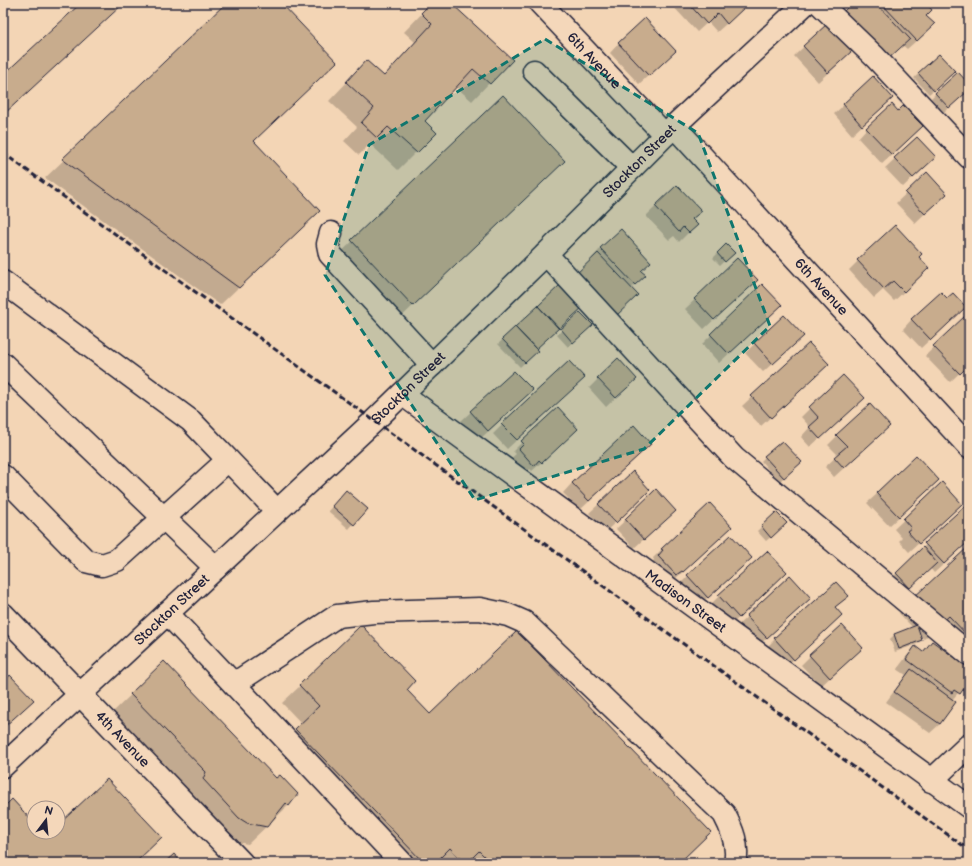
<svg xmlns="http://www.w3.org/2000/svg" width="972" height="866" font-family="'Balsamiq Sans',sans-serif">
  <rect width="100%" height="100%" fill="#f3d5b5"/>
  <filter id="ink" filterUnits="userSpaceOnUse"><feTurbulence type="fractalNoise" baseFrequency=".025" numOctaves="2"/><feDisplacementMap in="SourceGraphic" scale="8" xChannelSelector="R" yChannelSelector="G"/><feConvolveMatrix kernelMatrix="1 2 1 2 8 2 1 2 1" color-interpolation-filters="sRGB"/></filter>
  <g filter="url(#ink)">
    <path fill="#0003" d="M3,3H14L3,12Z
      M228,3H280L253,142L301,228L220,305L45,178Z
      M432,3H450L511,60L472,101L456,87L423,122L435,133L398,170L370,144L359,155L344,141L357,127L329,101L349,80L383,77L415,42L404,32Z
      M670,3H740L734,17L717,32L708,22L697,32Z
      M853,3H925L924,34L907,49Z
      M827,25L842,60L818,82L794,56Z
      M619,43L666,60L639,84L610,53Z
      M939,55L950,76L929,94L914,78Z
      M958,73L969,85V89L944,112L931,98Z
      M873,78L882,107L852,135L834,114Z
      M503,97L546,179L395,323L334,259Z
      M867,128L912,136L882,164L858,138Z
      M917,138L925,166L903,187L885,168Z
      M927,174L936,203L915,223L896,203Z
      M677,186L691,220L696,225L679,242L674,236L669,240L646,216Z
      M726,245L733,253L720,265L713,258Z
      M601,248L640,271L645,275L631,289L592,258Z
      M737,260L747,289L704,329L685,309Z
      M858,261L919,278L894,301L883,290L874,298L849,270Z
      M762,285L771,314L719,363L702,344Z
      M561,286L572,316L535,349L537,351L520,367L498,344Z
      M969,308V347L966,350L969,354V364L950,382L925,356L966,317L963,314Z
      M580,313L587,330L568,347L557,335Z
      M784,316L793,345L763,372L745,353Z
      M955,316L921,348L903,329L912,319Z
      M809,344L818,373L761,426L742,406Z
      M514,372L522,400L479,440L461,421Z
      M598,379L626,388L606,407L589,388Z
      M574,387L507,449L493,434L502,425Z
      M854,407L810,447L801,437L810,427L801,417L810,408Z
      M880,435L834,477L825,467L838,455L828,445L837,436Z
      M568,438L532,471L530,469L524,474L510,459L516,454L513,451L522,442Z
      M641,453L580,510L563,493L572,483Z
      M765,457L800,462L779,482L761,461Z
      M942,484L952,513L909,552L899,541L902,538L894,529Z
      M929,489L889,526L867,503L877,494Z
      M656,491L665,520L634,548L616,529Z
      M342,496L366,509L349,529L328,511Z
      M640,500L606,531L589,513L599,504Z
      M967,505L969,507V541L934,573L930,568L900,596L887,583Z
      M776,513L781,528L766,541L757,531Z
      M721,536L673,581L649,566L654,560L653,558L662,549Z
      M969,547V648L935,629L924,639L919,634L921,640L917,644L895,652L890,639L894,635L913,628L899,613Z
      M741,567L698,606L679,585L688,576Z
      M790,577L800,607L757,647L737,626Z
      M776,582L730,626L710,605L719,596Z
      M847,596L834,608L832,624L784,668L766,648L775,639Z
      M932,642L969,674V680L952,700L955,702L940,724L930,733L886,702L906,675L897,669L906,657L915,647L922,652Z
      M810,656L852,657L821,686L801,665Z
      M164,663L289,805L248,844L229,841L186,798L188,790L113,712Z
      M300,686L405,690L430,716L678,863H390L278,747L302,724L282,703Z
      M3,809L34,824V832H42L47,837L53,832H58V827L161,837L135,863H3Z"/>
    <path fill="#c8ac8d" stroke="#22223b" d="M81,3H124L3,115V75Z
      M226,3H281L337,62L254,141L320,211L239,288L62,159Z
      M431,3H451L513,60L490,84L473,69L425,121L437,133L417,153L388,127L377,138L361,123L374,108L346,82L366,60L384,76L432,24L421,13Z
      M688,3H741L745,7L727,24L718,13L707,24Z
      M852,3H876L910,39L887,60L843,12Z
      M881,3H926L932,10L926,16L935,24L917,41Z
      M645,18L676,51L649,76L618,43Z
      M827,24L852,51L828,73L803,46Z
      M939,54L955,71L934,91L918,73Z
      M958,72L969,84V90L949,108L935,93Z
      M873,76L893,98L862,126L843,104Z
      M503,95L565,161L413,306L351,240Z
      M892,104L898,111L903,106L923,126L892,155L866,128Z
      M917,137L936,157L913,178L894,158Z
      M927,172L947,194L925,214L905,193Z
      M677,185L702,211L692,219L698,225L689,233L683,227L679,232L655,206Z
      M895,225L922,254L919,257L929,268L904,292L893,281L884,289L857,260Z
      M621,229L651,262L641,271L646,275L635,285L600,248Z
      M726,244L735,253L725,262L717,253Z
      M598,253L638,295L615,317L575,275Z
      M737,258L758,280L714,320L694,299Z
      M561,284L583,307L559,329L538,306Z
      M762,284L782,305L729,354L710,334Z
      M941,292L947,298L953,293L966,307L931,340L911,319Z
      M538,306L559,328L536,349L515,327Z
      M580,312L593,325L573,343L561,329Z
      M784,315L804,336L773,364L754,343Z
      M965,316L969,321V348L967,350L969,352V365L960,374L933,346Z
      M515,327L538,351L525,363L502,339Z
      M809,343L829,364L771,418L751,396Z
      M618,358L637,379L616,398L597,378Z
      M569,361L585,378L517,440L501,424Z
      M514,371L533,390L488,431L470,411Z
      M843,375L865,398L820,439L809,427L819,418L809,407Z
      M870,404L890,426L844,468L834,457L847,446L836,435Z
      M558,407L578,429L542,463L539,460L534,466L519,449L524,444L521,441Z
      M634,425L651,444L589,501L572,483Z
      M782,441L802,462L784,478L764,456Z
      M916,455L939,480L899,517L876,493Z
      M633,471L650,490L616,523L598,504Z
      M942,482L962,504L919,544L907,531L911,528L903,519Z
      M656,489L676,511L644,540L625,519Z
      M346,490L368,509L354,525L332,506Z
      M710,503L732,527L683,572L682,571L676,575L658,556L663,550L661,549Z
      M967,504L969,506V541L944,564L924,543Z
      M776,512L787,523L771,538L761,526Z
      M731,535L752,558L708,598L687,575Z
      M969,546V637L949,616L938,626L912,599Z
      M923,547L937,563L910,588L896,573Z
      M767,551L787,572L739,618L718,595Z
      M790,575L811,598L767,638L746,616Z
      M836,582L849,596L835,607L842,615L794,660L774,638Z
      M361,625L415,681L407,690L430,714L517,631L711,832L679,863H491L479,851L467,863H464L450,848L435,863H424L295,729L319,706L299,685Z
      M842,625L863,648L830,678L809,655Z
      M917,625L922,640L899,649L894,634Z
      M932,641L969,668L968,672L969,681L960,694L954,690L952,693L906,659L915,646L923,652Z
      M164,661L276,778L280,775L298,794L289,806L286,803L267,827L247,823L239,818L203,779L206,772L130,694Z
      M911,669L956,702L940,724L894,692Z
      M10,675L34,700L3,728V683Z
      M107,779L162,837L135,863L3,862V808L12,799L34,823V832H43L47,836L51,832H58V825Z
      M174,854L182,863H164Z"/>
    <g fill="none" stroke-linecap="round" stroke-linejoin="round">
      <g stroke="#22223b" stroke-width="25">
        <g id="minor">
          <path id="s1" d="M540,3L665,135"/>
          <path d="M819,3L875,57L969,157"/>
          <path d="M534,71L632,168"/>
          <path id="s2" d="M674,126L969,447"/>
          <path d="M331,233L328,244L330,254L432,365"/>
          <path d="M546,254L734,458L969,654"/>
          <path d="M3,282L191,421L277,511"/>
          <path d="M3,364L216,568"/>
          <path id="s3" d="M402,394L969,807"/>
          <path d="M3,476L86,561L102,565L117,560L228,460"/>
          <path d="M167,613L402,863"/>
          <path id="s4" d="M3,614L242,863"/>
          <path d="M234,684L337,616L374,612L480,609L508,615L524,622L724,814C732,829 739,846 735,863"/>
          <path id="s5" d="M3,766L374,421L546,254L674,126L806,3"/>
          <path d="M931,781L969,745"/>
        </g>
      </g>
      <use href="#minor" stroke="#f4d7ba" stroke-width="22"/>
      <path stroke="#22223b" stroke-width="3" stroke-dasharray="6 3" stroke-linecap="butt" d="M3,153L969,850"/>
    </g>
  </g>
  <path fill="#0f766e" fill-opacity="0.2" stroke="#0f766e" stroke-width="3" stroke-dasharray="8 5" stroke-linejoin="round" d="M545,39L698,133L770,326L644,449L475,500L325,275L369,145Z"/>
  <g text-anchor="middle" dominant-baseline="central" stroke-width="3.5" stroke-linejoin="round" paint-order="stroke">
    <g font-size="14" fill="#22223b" stroke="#f4d7ba">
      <text stroke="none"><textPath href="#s1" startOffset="79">6th Avenue</textPath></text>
      <text stroke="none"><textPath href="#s5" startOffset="878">Stockton Street</textPath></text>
      <text stroke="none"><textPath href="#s2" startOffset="218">6th Avenue</textPath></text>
      <text stroke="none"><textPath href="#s5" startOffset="554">Stockton Street</textPath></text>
      <text stroke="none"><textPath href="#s3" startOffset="351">Madison Street</textPath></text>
      <text stroke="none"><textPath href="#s5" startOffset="230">Stockton Street</textPath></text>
      <text stroke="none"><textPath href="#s4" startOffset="173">4th Avenue</textPath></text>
    </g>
  </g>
  <rect width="972" height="866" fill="none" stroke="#f4d7ba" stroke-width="16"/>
  <rect x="8" y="8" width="956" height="850" fill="none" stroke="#22223b" stroke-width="1.5" filter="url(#ink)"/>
  <g transform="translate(46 820) rotate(16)"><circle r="19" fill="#f4d7ba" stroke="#a08f87"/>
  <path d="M0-3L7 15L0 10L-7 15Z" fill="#22223b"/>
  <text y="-6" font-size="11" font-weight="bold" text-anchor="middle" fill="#22223b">N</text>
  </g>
</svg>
